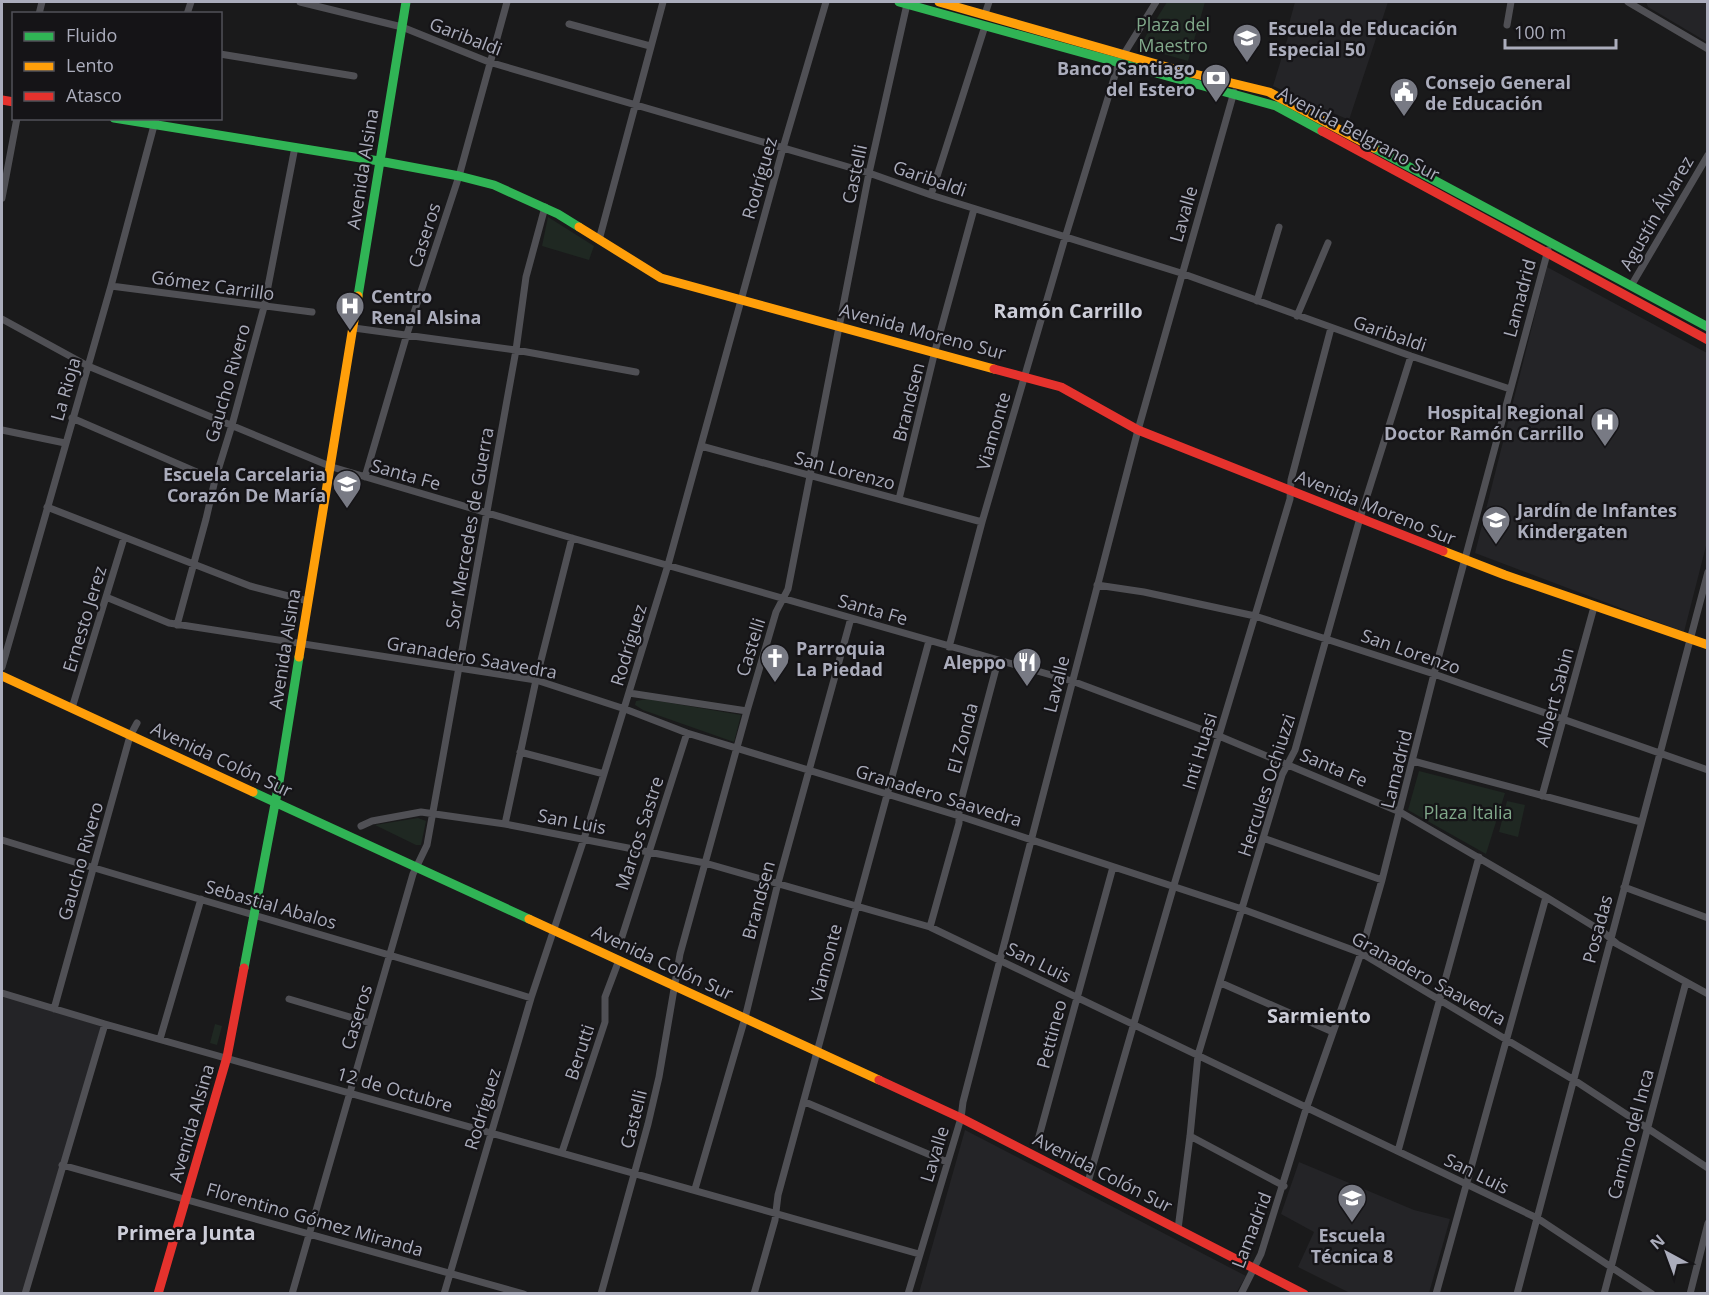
<svg xmlns="http://www.w3.org/2000/svg" width="1709" height="1295" font-family="'Open Sans',sans-serif">
  <rect width="100%" height="100%" fill="#1a1a1b"/>
  <path fill="#242427" d="M1295,2H1388L1349,120L1273,86L1291,27L1289,24Z
    M1646,2H1707V42L1648,7Z
    M1547,267L1707,353V542L1684,632L1475,553Z
    M2,993L105,1024L25,1293H2Z
    M965,1130L1246,1276L1236,1293H919Z
    M1299,1162L1414,1210L1450,1219L1429,1293H1350L1298,1267L1314,1232L1281,1214Z"/>
  <path fill="#1f2822" d="M1167,2H1205L1188,61L1139,47Z
    M548,217L594,246L589,260L542,246Z
    M647,699L741,715L734,742L643,710L635,705L636,701Z
    M1419,771L1505,793L1486,854L1408,810Z
    M1507,801L1525,805L1518,837L1499,832Z
    M418,818L426,821L421,845H416L375,825Z
    M215,1024L222,1026L217,1045L210,1043Z"/>
  <g fill="none" stroke-linecap="round" stroke-linejoin="round">
    <path stroke="#505055" stroke-width="7" d="M300,2L402,27L489,62L869,173L931,195L1181,273L1411,356L1510,389
      M1628,2L1708,49
      M39,14L42,2
      M187,14L191,2
      M985,14L989,2
      M569,24L650,46
      M1507,25L1511,2
      M220,54L354,76
      M931,195L985,26
      M2,198L17,118
      M599,240L663,2
      M111,286L312,312
      M1631,286L1708,155
      M1257,301L1279,227
      M1297,316L1328,243
      M2,319L88,366L332,467L572,538L1072,681L1219,736L1400,812L1546,897L1603,932L1617,944L1708,994
      M354,328L516,350L636,372
      M72,418L215,480
      M2,430L65,443
      M701,446L982,522
      M365,477L407,334L459,176L507,2
      M899,499L935,351L974,209
      M47,507L250,586L308,601
      M1097,585L1144,592L1255,616L1434,674L1708,770
      M106,597L169,623L536,680L625,709L687,733L959,816L1242,909L1361,953L1574,1080L1708,1168
      M177,625L206,519L215,480L232,425L264,307L295,147
      M949,647L982,522L1065,238L1119,62L1156,2
      M2,667L111,286L156,118
      M629,693L747,711
      M72,708L124,538
      M520,752L604,774
      M1413,761L1641,822
      M1542,796L1594,607
      M505,824L536,680L572,538
      M361,826L372,821L421,812L505,824L705,863L930,927L1537,1218L1652,1294
      M1263,838L1382,880
      M2,840C177,894 355,943 531,998
      M1624,887L1708,918
      M930,927L959,823V808L998,661
      M620,943L687,733
      M1221,983L1333,1032
      M2,993L105,1024L919,1254
      M289,999L370,1023
      M54,1009L130,736L137,723
      M160,1039L201,899
      M805,1102L947,1162
      M1190,1136L1284,1186
      M1038,1140L1113,867
      M1398,1151L1479,857
      M562,1152L605,1022V997L619,960
      M62,1165L524,1294
      M1088,1182L1174,885L1290,499L1291,480L1331,328
      M695,1189L745,1018L778,883L851,618
      M1178,1229L1190,1136L1198,1055L1282,775L1295,750L1360,518L1411,356
      M25,1294L105,1024
      M292,1294L413,874L427,845L516,350L526,277L545,207
      M444,1294L531,998L584,839L668,565L783,148L826,2
      M601,1294L648,1124L659,1077L680,954L747,711L776,612L788,589L869,173L907,4
      M754,1294L775,1220L778,1195L929,641
      M908,1294L961,1118L963,1102L1138,430L1234,92
      M1241,1294L1261,1254L1306,1109L1361,953L1382,880L1434,674L1548,250
      M1436,1294L1546,897
      M1517,1294L1708,572
      M1604,1294L1686,982
      M1690,1294L1708,1223"/>
    <path stroke="#30b455" stroke-width="9" d="M899,2L1276,106L1322,131
      M114,118L379,161L459,176L494,185L558,214L579,227
      M1374,148L1708,327
      M358,296L406,2
      M253,792L529,919
      M244,968L278,788L299,657"/>
    <path stroke="#ff9f0a" stroke-width="9" d="M939,2L1174,69L1269,92L1374,148
      M579,227L661,278L994,369
      M1443,551L1505,575L1708,645
      M299,657L358,296
      M2,676L253,792
      M529,919L879,1080"/>
    <path stroke="#e5322d" stroke-width="9" d="M2,100L14,102
      M1322,131L1708,340
      M994,369L1061,387L1138,430L1443,551
      M879,1080L961,1118L1304,1294
      M158,1294L227,1057L244,968"/>
  </g>
  <defs>
    <g id="school-pin" transform="scale(1.5)"><path d="M0 17L-7.5 6A9.5 9.5 0 1 1 7.5 6Z" fill="#787a84" stroke="#151417"/><path d="M0-5L7-2L0 1L-7-2ZM-4 1L0 2.5L4 1V4Q0 6-4 4Z" fill="#fff"/></g>
    <g id="bank-pin" transform="scale(1.5)"><path d="M0 17L-7.5 6A9.5 9.5 0 1 1 7.5 6Z" fill="#787a84" stroke="#151417"/><path d="M-6-4H6V4H-6ZM0-2.3a2.3 2.3 0 1 0 0 4.6a2.3 2.3 0 1 0 0-4.6Z" fill="#fff"/></g>
    <g id="civic-pin" transform="scale(1.5)"><path d="M0 17L-7.5 6A9.5 9.5 0 1 1 7.5 6Z" fill="#787a84" stroke="#151417"/><path d="M-.6-6.5H3V-4.5H.6V-3L4-1V1h2V6H-6V1h2V-1L-.6-3ZM-1.2 2.5V6h2.4V2.5Z" fill="#fff"/></g>
    <g id="hospital-pin" transform="scale(1.5)"><path d="M0 17L-7.5 6A9.5 9.5 0 1 1 7.5 6Z" fill="#787a84" stroke="#151417"/><path d="M-5-5h3v3.5h4V-5h3V5h-3V1.5h-4V5h-3Z" fill="#fff"/></g>
    <g id="church-pin" transform="scale(1.5)"><path d="M0 17L-7.5 6A9.5 9.5 0 1 1 7.5 6Z" fill="#787a84" stroke="#151417"/><path d="M-1.2-6h2.4v3.5h3.3v2.4h-3.3V6h-2.4V-.1h-3.3v-2.4h3.3Z" fill="#fff"/></g>
    <g id="restaurant-pin" transform="scale(1.5)"><path d="M0 17L-7.5 6A9.5 9.5 0 1 1 7.5 6Z" fill="#787a84" stroke="#151417"/><path d="M-5-6h1v4h1v-4h1v4h1v-4h1v5L-1.5 .5V6h-2V.5L-5-1ZM5-6V6H3V1.5H1.5Q1.5-4 5-6Z" fill="#fff"/></g>
  </defs>
  <g fill-rule="evenodd">
    <use href="#school-pin" x="1247" y="38"/>
    <use href="#bank-pin" x="1216" y="78"/>
    <use href="#civic-pin" x="1404" y="92"/>
    <use href="#hospital-pin" x="350" y="306"/>
    <use href="#hospital-pin" x="1605" y="422"/>
    <use href="#school-pin" x="347" y="484"/>
    <use href="#school-pin" x="1496" y="520"/>
    <use href="#church-pin" x="775" y="658"/>
    <use href="#restaurant-pin" x="1027" y="662"/>
    <use href="#school-pin" x="1352" y="1198"/>
  </g>
  <g text-anchor="middle" dominant-baseline="central" stroke-width="4.5" stroke-linejoin="round" paint-order="stroke">
    <g font-size="18" fill="#80a88a" stroke="#151417">
      <text x="1173" y="24">Plaza del<tspan x="1173" dy="21">Maestro</tspan></text>
      <text x="1468" y="812">Plaza Italia</text>
    </g>
    <g font-size="18" font-weight="bold" fill="#abadbc" stroke="#151417" text-anchor="start">
      <text x="1268" y="28">Escuela de Educación<tspan x="1268" dy="21">Especial 50</tspan></text>
      <text x="1195" y="68" text-anchor="end">Banco Santiago<tspan x="1195" dy="21">del Estero</tspan></text>
      <text x="1425" y="82">Consejo General<tspan x="1425" dy="21">de Educación</tspan></text>
      <text x="371" y="296">Centro<tspan x="371" dy="21">Renal Alsina</tspan></text>
      <text x="1584" y="412" text-anchor="end">Hospital Regional<tspan x="1584" dy="21">Doctor Ramón Carrillo</tspan></text>
      <text x="326" y="474" text-anchor="end">Escuela Carcelaria<tspan x="326" dy="21">Corazón De María</tspan></text>
      <text x="1517" y="510">Jardín de Infantes<tspan x="1517" dy="21">Kindergaten</tspan></text>
      <text x="796" y="648">Parroquia<tspan x="796" dy="21">La Piedad</tspan></text>
      <text x="1006" y="662" text-anchor="end">Aleppo</text>
      <text x="1352" y="1235" text-anchor="middle">Escuela<tspan x="1352" dy="21">Técnica 8</tspan></text>
    </g>
    <g font-size="18" fill="#abadbc" stroke="#151417">
      <text transform="translate(466 36) rotate(21)">Garibaldi</text>
      <text transform="translate(1359 133) rotate(28)">Avenida Belgrano Sur</text>
      <text transform="translate(362 169) rotate(-81)">Avenida Alsina</text>
      <text transform="translate(854 174) rotate(-78)">Castelli</text>
      <text transform="translate(759 178) rotate(-74)">Rodríguez</text>
      <text transform="translate(930 178) rotate(19)">Garibaldi</text>
      <text transform="translate(1656 213) rotate(-60)">Agustín Álvarez</text>
      <text transform="translate(1183 214) rotate(-74)">Lavalle</text>
      <text transform="translate(424 235) rotate(-72)">Caseros</text>
      <text transform="translate(213 285) rotate(8)">Gómez Carrillo</text>
      <text transform="translate(1519 298) rotate(-75)">Lamadrid</text>
      <text transform="translate(923 331) rotate(15)">Avenida Moreno Sur</text>
      <text transform="translate(1390 333) rotate(19)">Garibaldi</text>
      <text transform="translate(227 383) rotate(-74)">Gaucho Rivero</text>
      <text transform="translate(65 389) rotate(-74)">La Rioja</text>
      <text transform="translate(908 402) rotate(-76)">Brandsen</text>
      <text transform="translate(993 431) rotate(-74)">Viamonte</text>
      <text transform="translate(845 470) rotate(15)">San Lorenzo</text>
      <text transform="translate(406 474) rotate(16)">Santa Fe</text>
      <text transform="translate(1376 507) rotate(22)">Avenida Moreno Sur</text>
      <text transform="translate(469 528) rotate(-80)">Sor Mercedes de Guerra</text>
      <text transform="translate(873 609) rotate(16)">Santa Fe</text>
      <text transform="translate(84 619) rotate(-73)">Ernesto Jerez</text>
      <text transform="translate(628 645) rotate(-73)">Rodríguez</text>
      <text transform="translate(750 647) rotate(-73)">Castelli</text>
      <text transform="translate(284 649) rotate(-81)">Avenida Alsina</text>
      <text transform="translate(1411 651) rotate(19)">San Lorenzo</text>
      <text transform="translate(472 657) rotate(10)">Granadero Saavedra</text>
      <text transform="translate(1056 684) rotate(-76)">Lavalle</text>
      <text transform="translate(1554 697) rotate(-75)">Albert Sabin</text>
      <text transform="translate(962 738) rotate(-75)">El Zonda</text>
      <text transform="translate(1199 751) rotate(-73)">Inti Huasi</text>
      <text transform="translate(222 759) rotate(25)">Avenida Colón Sur</text>
      <text transform="translate(1334 767) rotate(23)">Santa Fe</text>
      <text transform="translate(1396 769) rotate(-76)">Lamadrid</text>
      <text transform="translate(1266 785) rotate(-72)">Hercules Ochiuzzi</text>
      <text transform="translate(939 795) rotate(17)">Granadero Saavedra</text>
      <text transform="translate(572 821) rotate(11)">San Luis</text>
      <text transform="translate(639 833) rotate(-72)">Marcos Sastre</text>
      <text transform="translate(80 861) rotate(-74)">Gaucho Rivero</text>
      <text transform="translate(758 900) rotate(-75)">Brandsen</text>
      <text transform="translate(271 904) rotate(16)">Sebastial Abalos</text>
      <text transform="translate(1597 929) rotate(-75)">Posadas</text>
      <text transform="translate(663 962) rotate(25)">Avenida Colón Sur</text>
      <text transform="translate(1039 962) rotate(26)">San Luis</text>
      <text transform="translate(825 963) rotate(-75)">Viamonte</text>
      <text transform="translate(1429 978) rotate(29)">Granadero Saavedra</text>
      <text transform="translate(356 1017) rotate(-73)">Caseros</text>
      <text transform="translate(1051 1034) rotate(-75)">Pettineo</text>
      <text transform="translate(579 1052) rotate(-72)">Berutti</text>
      <text transform="translate(395 1089) rotate(16)">12 de Octubre</text>
      <text transform="translate(482 1109) rotate(-73)">Rodríguez</text>
      <text transform="translate(633 1119) rotate(-76)">Castelli</text>
      <text transform="translate(191 1123) rotate(-74)">Avenida Alsina</text>
      <text transform="translate(1630 1134) rotate(-75)">Camino del Inca</text>
      <text transform="translate(934 1154) rotate(-73)">Lavalle</text>
      <text transform="translate(1103 1172) rotate(27)">Avenida Colón Sur</text>
      <text transform="translate(1477 1173) rotate(26)">San Luis</text>
      <text transform="translate(315 1219) rotate(16)">Florentino Gómez Miranda</text>
      <text transform="translate(1251 1230) rotate(-69)">Lamadrid</text>
    </g>
    <g font-size="20" font-weight="bold" fill="#cccdd8" stroke="#151417">
      <text x="1068" y="310">Ramón Carrillo</text>
      <text x="1319" y="1015">Sarmiento</text>
      <text x="186" y="1232">Primera Junta</text>
    </g>
  </g>
  <rect width="1709" height="1295" fill="none" stroke="#abadbc" stroke-width="6"/>
  <rect x="12" y="12" width="210" height="108" fill="#151417" stroke="#515159" stroke-width="1.5"/>
  <rect x="24" y="32" width="30" height="9" fill="#30b455" stroke="#515159" stroke-width="1.5"/>
  <text x="66" y="42" font-size="18" fill="#abadbc">Fluido</text>
  <rect x="24" y="62" width="30" height="9" fill="#ff9f0a" stroke="#515159" stroke-width="1.5"/>
  <text x="66" y="72" font-size="18" fill="#abadbc">Lento</text>
  <rect x="24" y="92" width="30" height="9" fill="#e5322d" stroke="#515159" stroke-width="1.5"/>
  <text x="66" y="102" font-size="18" fill="#abadbc">Atasco</text>
  <g transform="translate(1667 1253) rotate(319)" stroke="#151417" stroke-width="4.5" paint-order="stroke">
  <path d="M0-4.5L10 22L0 15L-10 22Z" fill="#abadbc"/>
  <text y="-9" font-size="16" font-weight="bold" text-anchor="middle" fill="#abadbc">N</text>
  </g>
  <path d="M1505 39v9h111v-9" fill="none" stroke="#abadbc" stroke-width="3"/>
  <text x="1514" y="39" font-size="18" fill="#abadbc" stroke="#151417" stroke-width="4.5" paint-order="stroke">100 m</text>
</svg>
